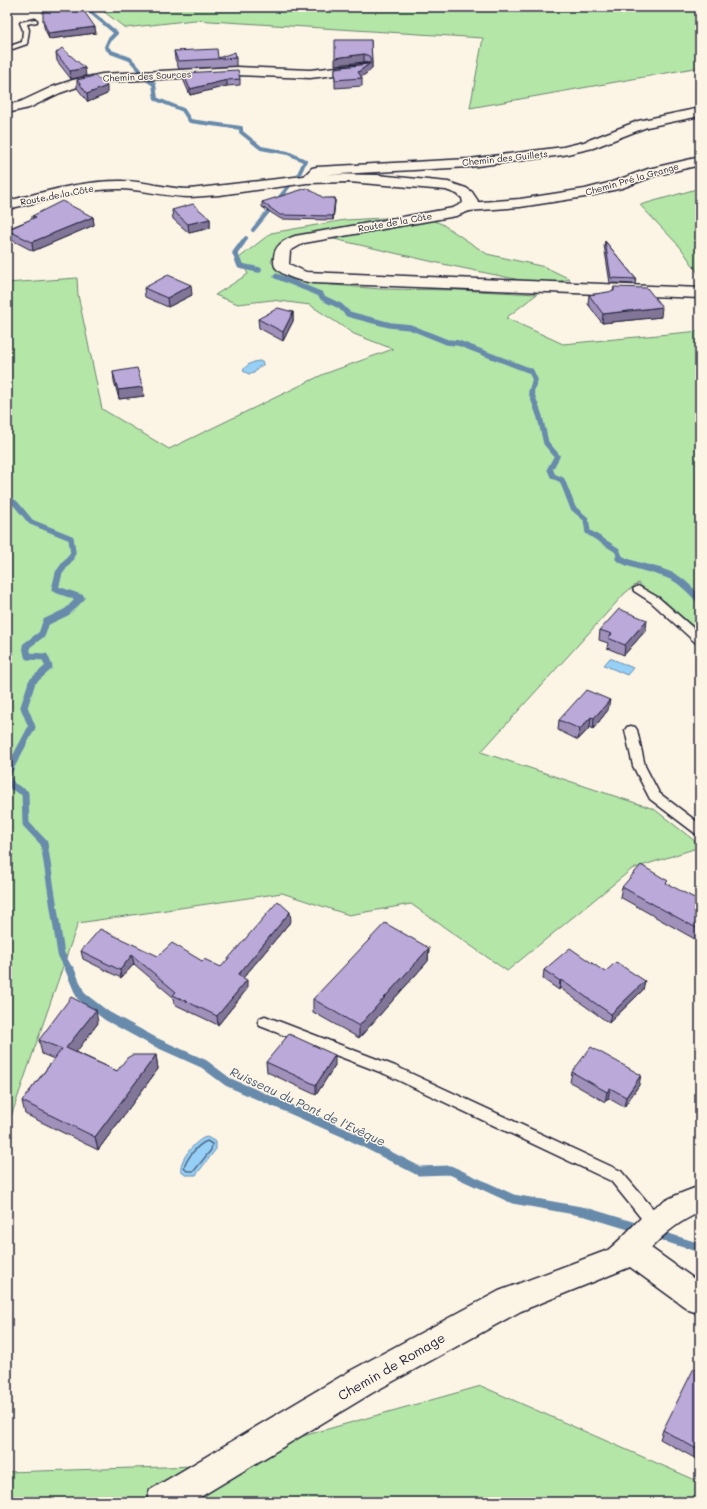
<svg xmlns="http://www.w3.org/2000/svg" width="707" height="1509" font-family="Mali,sans-serif">
  <rect width="100%" height="100%" fill="#fcf5e5"/>
  <filter id="ink" filterUnits="userSpaceOnUse"><feTurbulence type="fractalNoise" baseFrequency=".025" numOctaves="2"/><feDisplacementMap in="SourceGraphic" scale="8" xChannelSelector="R" yChannelSelector="G"/><feConvolveMatrix kernelMatrix="1 2 1 2 8 2 1 2 1" color-interpolation-filters="sRGB"/></filter>
  <g filter="url(#ink)">
    <path fill="#b4e6a7" stroke="#6b8471" d="M98,7H700V67L470,108L483,38L194,20L125,28Z
      M700,188V276L681,248L640,205Z
      M422,216L442,224L487,254L545,267L570,279L544,285L438,263L312,234L297,236L280,243L271,262L290,277L320,284L381,289L457,290L537,294L506,318L563,344L700,331V637L638,583L625,593L481,752L654,809L700,845V847L632,869L507,971L411,904L349,915L282,893L78,923L7,1128V283L77,278L78,295L102,409L169,449L324,374L393,349L354,334L310,305L272,300L238,304L215,295L248,274L239,258L271,233L345,220Z
      M481,1386L700,1482V1502H7V1472L196,1466Z"/>
    <path fill="#96d0f6" stroke="#688aab" d="M260,361L263,363V365L259,367L254,373L249,374L243,371C245,365 254,361 260,361Z
      M610,658L633,668L627,675L604,665Z
      M207,1137L216,1142V1149L196,1175H185L181,1170C179,1160 197,1138 207,1137Z"/>
    <g fill="none" stroke-linecap="round" stroke-linejoin="round">
      <path stroke="#506886" stroke-width="1.5" d="M207,1141L212,1144L211,1150L194,1171H187L184,1168C187,1158 197,1145 207,1141Z"/>
      <path stroke="#688aab" stroke-width="4" d="M87,9L116,33L109,40L106,47L111,52L130,59L139,69L143,77L154,84L156,99L183,110L190,121L241,128V132L261,148L288,153L305,161L299,174
        M253,230L289,186
        M242,243L246,238"/>
      <path stroke="#688aab" stroke-width="5.5" d="M243,242L235,253L240,266L259,270
        M276,276L320,294L323,298L340,306L348,314L390,325L410,327L447,342L458,343L531,371L535,380L531,392L540,417L546,443L557,456L550,469L553,476L562,480L573,508L586,519L588,532L617,550L621,559
        M7,497L16,504L31,522L71,538L73,553L69,559"/>
      <path stroke="#688aab" stroke-width="7" d="M619,558C637,569 659,568 677,579C685,584 693,593 700,600
        M7,774L32,727L24,707L32,682L49,667L45,657L28,656L26,646L42,634L46,622L67,612L81,598L55,589L59,573L70,558
        M7,777L12,786L25,793L26,824L44,843L61,954L70,971"/>
      <path stroke="#688aab" stroke-width="9" d="M70,970L81,996L107,1016L153,1041L204,1064L228,1082L347,1134L419,1171L450,1170L513,1199L586,1212L632,1226
        M665,1237L700,1248"/>
      <g stroke="#22223b" stroke-width="3">
        <path id="service" d="M35,19L37,20V22L27,24L29,30L27,44L7,51V47L22,42L23,30L20,23L21,22Z
          M638,586L659,598L700,634V644L696,643L651,602L634,591L633,589Z
          M631,726L635,727L637,730L645,766L659,793L700,824V836L696,834L650,799L633,766L625,730L627,727Z
          M265,1016L395,1066L621,1171L661,1218L663,1223L661,1228L655,1230L649,1228L611,1181L385,1074L260,1026L258,1022L260,1018Z"/>
      </g>
      <g stroke="#22223b" stroke-width="3">
        <path id="minor" d="M364,64L368,65L370,68L368,71L310,78L237,75L102,82L80,86L60,93L29,108L7,113V105L20,102L52,87L73,80L102,74L237,67L310,70Z
          M700,108V116L647,127L593,148L563,155L469,167L321,175C315,180 311,184 303,182L301,179L312,168L317,167L469,159L563,147L584,142L638,121Z
          M700,157V165L657,175L622,188L585,197L520,207L468,211L463,210L461,207L463,204L468,203L520,199L585,189L612,182L648,169Z
          M700,1186V1212C679,1222 667,1231 651,1248L700,1283V1314L689,1310L630,1267L521,1311L372,1393L192,1502H146L150,1490L350,1371L499,1291L608,1250C622,1239 632,1226 644,1215C659,1201 681,1193 700,1186Z"/>
      </g>
      <g stroke="#22223b" stroke-width="3">
        <path id="tertiary" d="M321,174L377,175L448,182L466,188L472,192L478,201L472,210L456,216L304,243L290,251L289,264L306,272L700,288V298L314,283C302,281 285,278 276,268C274,266 274,263 274,260C273,246 284,240 295,236L453,208L463,203L462,198L457,194L446,190L349,182L307,183L219,195L190,197C167,197 145,190 123,189C83,188 45,201 7,209V201C45,192 83,180 123,181C145,181 167,189 190,189Z"/>
      </g>
      <use href="#service" fill="#fcf5e5" fill-rule="evenodd"/>
      <use href="#minor" fill="#fcf5e5" fill-rule="evenodd"/>
      <use href="#tertiary" fill="#fcf5e5" fill-rule="evenodd"/>
    </g>
    <path fill="#a091bb" stroke="#22223b" d="M48,7H81L96,33L49,39L44,27L43,20L50,10Z
      M371,40L372,69L361,77L362,78V86L335,88V68L368,64L369,63L364,62L335,65Z
      M174,51L218,58H236V66L179,69L175,59Z
      M56,53L86,76L71,79L57,61Z
      M183,73L240,79V85L227,86L190,95L183,79Z
      M77,80L107,94L88,102L77,88Z
      M335,198V202L333,220L281,219L262,207V202Z
      M172,210L210,219V228L189,233L173,219Z
      M32,216L93,217L94,225L33,251L8,238L7,229L32,219Z
      M605,241L636,279L635,284L610,283L604,245Z
      M614,287L661,317L602,323L588,304L589,295L613,292Z
      M144,288L192,295L168,307L145,297Z
      M293,312V321L283,341L259,328L258,319Z
      M113,372L144,396L119,399L114,381Z
      M600,630H646L624,655L607,648L608,643L599,640Z
      M608,710L593,729L590,727L578,740L558,730L559,720Z
      M622,887L700,901V942L620,897Z
      M291,921L243,978L247,989L218,1025L174,1004L173,997L134,964L121,978L83,959L81,951L158,956L221,967Z
      M429,948L428,961L359,1038L313,1012V999Z
      M544,970L605,972L643,990L609,1023L560,988L559,990L543,979Z
      M98,1023L76,1052L117,1071L156,1055L158,1069L98,1150L25,1114L22,1101L54,1059L42,1054L39,1040Z
      M266,1062L335,1065L316,1095L267,1072Z
      M572,1072L639,1085L624,1107L608,1098L605,1102L570,1082Z
      M700,1371V1461L660,1439L663,1430Z"/>
    <path fill="#827698" stroke="#22223b" d="M95,27L96,33L49,39L48,33Z
      M364,54V62L335,65V58Z
      M372,62V69L359,79L358,72Z
      M85,68L86,76L71,79L70,71Z
      M227,80V86L190,95V89Z
      M107,86V94L88,102L87,94Z
      M335,198V202L333,220V216Z
      M93,217L94,225L33,251L32,242Z
      M210,219V228L189,233L188,224Z
      M191,285L192,295L168,307L167,298Z
      M662,307L661,317L602,323L603,314Z
      M293,312V321L283,341V332Z
      M143,387L144,396L119,399L118,390Z
      M647,620L646,630L624,655L625,645Z
      M610,700L608,710L593,729L594,718Z
      M591,717L590,727L578,740L580,729Z
      M290,912L291,921L238,984V975Z
      M429,948L428,961L359,1038V1026Z
      M132,955L134,964L121,978L120,970Z
      M247,980V989L218,1025L217,1016Z
      M561,980L560,988L559,990L560,981Z
      M645,981L643,990L609,1023L611,1014Z
      M96,1010L98,1023L69,1062L66,1048Z
      M156,1055L158,1069L98,1150L95,1137Z
      M335,1055V1065L316,1095V1085Z
      M641,1075L639,1085L624,1107L626,1097Z
      M610,1088L608,1098L605,1102L607,1092Z"/>
    <path fill="#baa9d9" stroke="#22223b" d="M52,7H81L95,27L48,33L43,20V11L54,10Z
      M335,40H371L372,62L358,72L362,78L335,80V68L368,64L371,60L369,56L364,54L335,58Z
      M62,48L85,68L70,71L56,53Z
      M217,49L218,58L235,52L236,58L178,61L174,51Z
      M238,70L240,79L227,80L190,89L183,73Z
      M95,76L107,86L87,94L77,80Z
      M307,188L324,198H335L333,216L280,215L262,202Z
      M62,201L93,217L32,242L7,230L36,217L32,216Z
      M193,204L210,219L188,224L172,210Z
      M605,241L636,279L611,278Z
      M168,275L191,285L167,298L144,288Z
      M614,287L647,288L662,307L603,314L589,295L614,291Z
      M278,308L293,312L283,332L258,319Z
      M137,368L143,387L118,390L113,372Z
      M619,609L647,620L625,645L608,638L612,634L600,630Z
      M586,690L610,700L594,718L591,717L580,729L559,720Z
      M641,865L668,881L666,883L700,901V930L622,887Z
      M278,901L290,912L238,975L247,980L217,1016L173,995L176,992L132,955L120,970L81,951L100,929L158,956L172,943L202,961L204,959L221,967Z
      M385,923L429,948L359,1026L313,999Z
      M570,948L605,972L616,962L645,981L611,1014L561,980L560,981L544,970Z
      M71,997L96,1010L66,1048L117,1071L127,1058L132,1055H156L95,1137L22,1101L62,1049L39,1040Z
      M289,1034L335,1055L316,1085L266,1062Z
      M591,1047L641,1075L626,1097L610,1088L607,1092L572,1072Z
      M694,1368L700,1371V1451L663,1430Z"/>
  </g>
  <g text-anchor="middle" dominant-baseline="central" stroke-width="3" stroke-linejoin="round" paint-order="stroke">
    <g font-size="9" fill="#22223b" stroke="#fcf5e5">
      <text transform="translate(147 76) rotate(-3)">Chemin des Sources</text>
      <text transform="translate(505 158) rotate(-6)">Chemin des Guillets</text>
      <text transform="translate(632 179) rotate(-16)">Chemin Pré la Grange</text>
      <text transform="translate(57 195) rotate(-11)">Route de la Côte</text>
      <text transform="translate(395 222) rotate(-10)">Route de la Côte</text>
    </g>
    <g font-size="12" font-style="italic" fill="#455673" stroke="#fcf5e5">
      <text transform="translate(308 1106) rotate(25)">Ruisseau du Pont de l'Evêque</text>
    </g>
    <g font-size="13" fill="#22223b" stroke="#fcf5e5">
      <text transform="translate(391 1366) rotate(-30)">Chemin de Romage</text>
    </g>
  </g>
  <rect width="707" height="1509" fill="none" stroke="#fcf5e5" stroke-width="24"/>
  <rect x="12" y="12" width="683" height="1485" fill="none" stroke="#22223b" stroke-width="1.5" filter="url(#ink)"/>
</svg>
